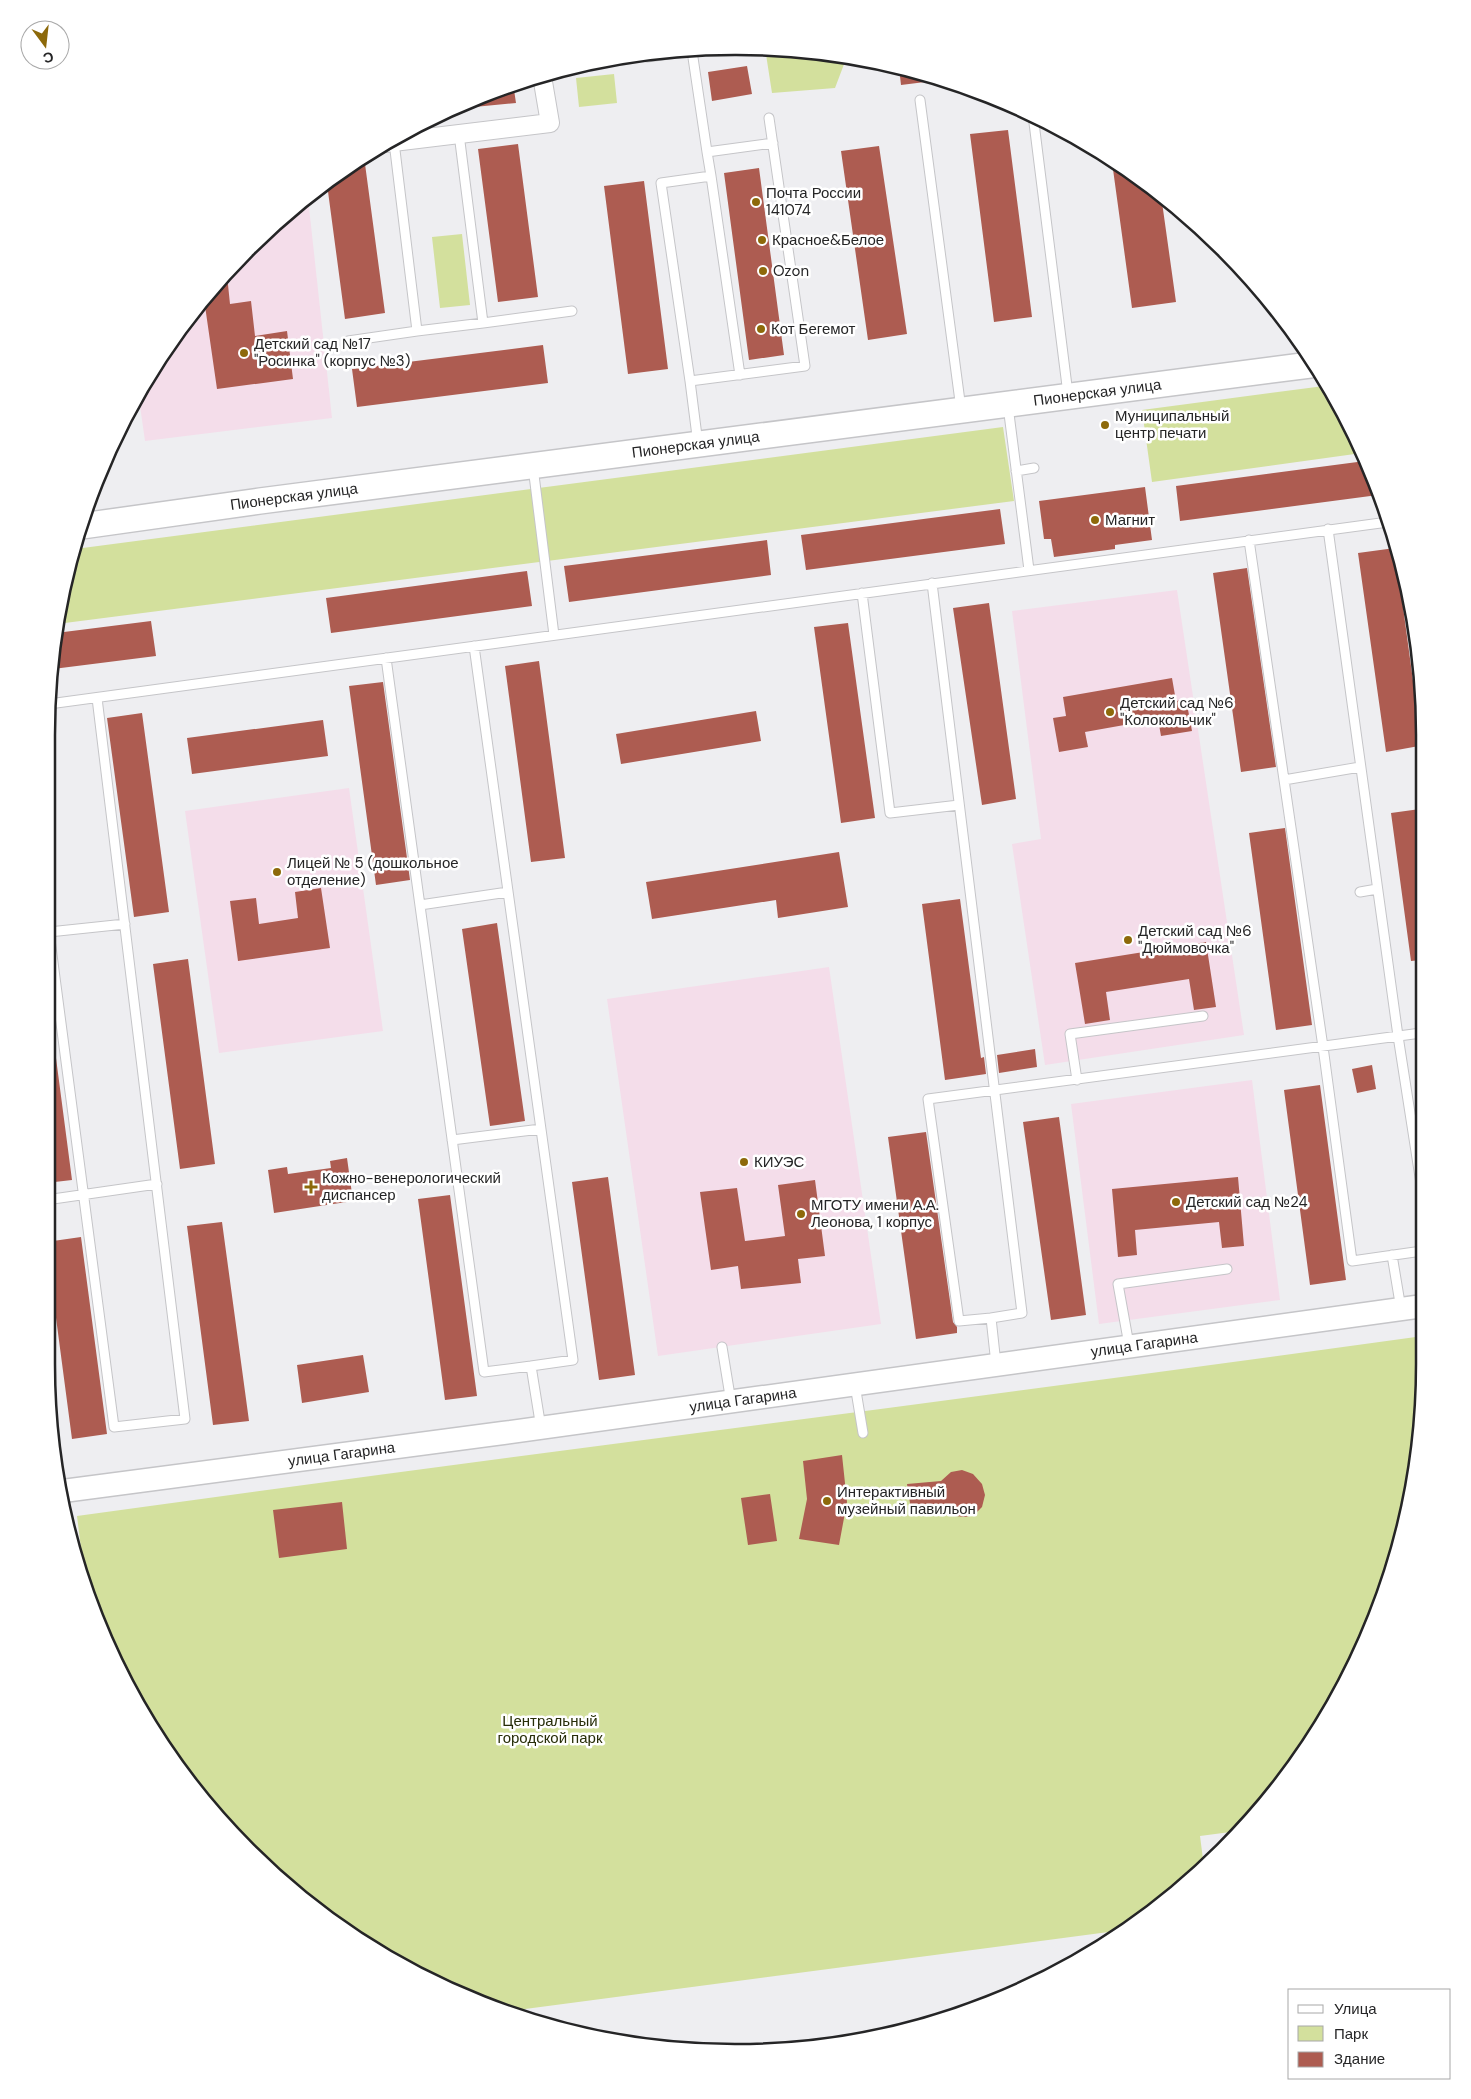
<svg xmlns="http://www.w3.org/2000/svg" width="1471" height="2099" font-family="'DM Sans',sans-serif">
  <rect width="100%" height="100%" fill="#eeeef1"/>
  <path fill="#f4ddea" d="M308,198L332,418L145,441L138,392L189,316L281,217Z
    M1177,590L1244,1035L1045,1065L1012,844L1041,839L1012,611Z
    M349,788L383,1031L219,1053L185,811Z
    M829,967L881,1324L658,1356L607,999Z
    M1252,1080L1280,1300L1099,1324L1071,1104Z"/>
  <path fill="#d3e09d" d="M765,48H780L846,59L835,88L772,93Z
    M614,74L617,103L579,107L576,78Z
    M462,234L470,305L440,308L432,237Z
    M1324,386L1354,431L1362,453L1152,482L1142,410Z
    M1003,427L1014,501L57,624L60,601L75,549Z
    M1423,1336V1408L1401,1542L1354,1668L1282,1783L1238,1831L1200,1836L1204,1867L1190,1882L1116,1931L510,2011L471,2000L391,1960L281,1882L162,1746L99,1628L86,1589L77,1516C525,1454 975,1398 1423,1336Z"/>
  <path fill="#ad5c51" d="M747,66L752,94L712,101L708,72Z
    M899,67L914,70L941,80L901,85Z
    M513,83L516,103L464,108L463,106Z
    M1008,130L1032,317L994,322L970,134Z
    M518,144L538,297L498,302L478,149Z
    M879,146L907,334L868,340L841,151Z
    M1112,162L1155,189L1161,195L1176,302L1132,308Z
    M365,164L385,313L345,319L327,184L353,166Z
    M759,168L784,355L749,360L724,173Z
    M644,181L668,369L628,374L604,186Z
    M227,275L230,304L251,301L255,336L287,331L293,379L217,389L204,299Z
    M543,345L548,383L357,407L352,369Z
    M1365,461L1378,495L1180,521L1176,486Z
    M1145,487L1152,540L1115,545V549L1054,557L1051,539H1044L1039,501Z
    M1000,509L1005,544L806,570L801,535Z
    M767,540L771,575L569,602L564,566Z
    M1395,548L1419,725V746L1386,752L1358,553Z
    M1247,568L1276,767L1241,772L1213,573Z
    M527,571L532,606L331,633L326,598Z
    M989,603L1016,799L982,805L953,608Z
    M151,621L156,656L53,669L56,633Z
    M848,623L875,818L841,823L814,627Z
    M539,661L565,858L531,862L505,666Z
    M1172,678L1176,701L1186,699L1192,731L1161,736L1158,719L1085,732L1088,747L1059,752L1053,718L1066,716L1063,697Z
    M383,682L410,880L376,885L349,686Z
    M756,711L761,741L621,764L616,734Z
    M142,713L169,912L134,917L107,718Z
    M323,720L328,756L192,774L187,738Z
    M1420,809L1421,960L1411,961L1391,813Z
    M1285,828L1312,1025L1276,1030L1249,833Z
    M839,852L848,907L778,918L776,900L652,919L646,882Z
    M321,888L330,948L238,961L230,901L256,898L259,924L298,918L295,892Z
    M960,899L981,1058L984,1057L986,1074L945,1080L922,904Z
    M497,923L525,1121L490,1126L462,929Z
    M1206,942L1216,1007L1194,1010L1189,979L1106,992L1110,1020L1085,1024L1075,963Z
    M188,959L215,1164L180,1169L153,964Z
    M1035,1049L1037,1067L999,1073L997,1055Z
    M56,1058L72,1180L46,1183V1059Z
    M1372,1065L1376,1089L1357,1093L1352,1069Z
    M1320,1085L1346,1280L1310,1285L1284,1090Z
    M1059,1117L1086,1315L1051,1320L1023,1122Z
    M926,1132L953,1322L957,1327V1333L916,1339L888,1137Z
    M347,1158L353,1201L274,1213L268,1170L287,1167L288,1174L331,1168L330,1161Z
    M608,1177L635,1375L599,1380L572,1182Z
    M1238,1177L1244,1246L1222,1248L1219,1222L1135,1230L1137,1255L1118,1257L1112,1189Z
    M815,1180L825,1256L798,1259L801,1283L741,1289L738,1266L711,1270L700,1192L737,1188L745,1241L785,1236L778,1185Z
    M450,1195L477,1396L445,1400L418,1199Z
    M222,1222L249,1421L213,1425L187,1226Z
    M81,1237L107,1434L72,1439L46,1242Z
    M363,1355L369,1392L302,1403L297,1365Z
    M842,1455L847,1502L839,1545L799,1539L807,1499L803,1461Z
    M962,1470L973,1474L982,1484L985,1495L982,1507L974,1515L965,1517L956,1516L946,1512L912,1516L907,1484L941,1481L951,1472Z
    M770,1494L777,1541L748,1545L741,1498Z
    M342,1502L347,1549L279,1558L273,1510Z"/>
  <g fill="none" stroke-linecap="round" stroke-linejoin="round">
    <g stroke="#c5c5c8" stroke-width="11">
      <path id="service" d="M692,51L707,152
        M646,52L647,57L692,51
        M920,100L961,409
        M1033,115L1068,394
        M394,142L417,331L483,323L459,134
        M711,176L740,375
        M483,323L572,311
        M348,341L417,331
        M690,381L661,183L711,176L707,152L773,143
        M1008,406L1029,570
        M698,444L690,381L805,366L769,118
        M533,467L554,635
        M1016,471L1034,468
        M1328,529L1398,1036L1422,1190
        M1249,540L1323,1047L1352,1261L1422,1251
        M932,583L1022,1313L991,1318L996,1364
        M862,593L890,813L959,805
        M474,646L573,1360L531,1366L541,1428
        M386,658L484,1372L531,1366
        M49,704L1388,522
        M1284,780L1360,767
        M1360,892L1377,889
        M420,905L508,892
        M46,909L114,1427L185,1419L97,698
        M49,932L125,924
        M1077,1080L1070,1034L1203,1016
        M452,1140L541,1129
        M46,1200L157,1184
        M1392,1255L1401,1309
        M991,1318L959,1321L928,1099L1421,1033
        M1129,1345L1118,1284L1227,1269
        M722,1347L731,1402
        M855,1385L863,1433"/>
    </g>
    <g stroke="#c5c5c8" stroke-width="20">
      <path id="minor" d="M385,143L550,123L542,76"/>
    </g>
    <g stroke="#c5c5c8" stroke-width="25">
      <g id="tertiary">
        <path id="s1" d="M63,1491L503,1433L1423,1306"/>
      </g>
    </g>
    <g stroke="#c5c5c8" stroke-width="28">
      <g id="secondary">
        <path id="s2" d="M82,526L260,501L1310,365"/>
      </g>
    </g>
    <use href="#service" stroke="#fff" stroke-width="9"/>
    <use href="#minor" stroke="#fff" stroke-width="18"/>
    <use href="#tertiary" stroke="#fff" stroke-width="22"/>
    <use href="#secondary" stroke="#fff" stroke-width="25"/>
  </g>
  <g fill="#8d690a" stroke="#fff" stroke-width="2">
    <circle cx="756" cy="202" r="5"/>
    <circle cx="762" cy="240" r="5"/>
    <circle cx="763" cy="271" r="5"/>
    <circle cx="761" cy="329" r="5"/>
    <circle cx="244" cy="353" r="5"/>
    <circle cx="1105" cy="425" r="5"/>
    <circle cx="1095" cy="520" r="5"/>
    <circle cx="1110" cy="712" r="5"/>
    <circle cx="277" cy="872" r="5"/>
    <circle cx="1128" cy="940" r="5"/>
    <circle cx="744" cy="1162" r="5"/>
    <path d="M308.5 1179.5h5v5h5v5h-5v5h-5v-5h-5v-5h5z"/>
    <circle cx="1176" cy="1202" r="5"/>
    <circle cx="801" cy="1214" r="5"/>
    <circle cx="827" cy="1501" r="5"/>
  </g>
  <g text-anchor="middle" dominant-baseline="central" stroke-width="5" stroke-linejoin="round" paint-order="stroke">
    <g font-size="15" fill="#252526" stroke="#fff" text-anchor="start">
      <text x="766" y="193">Почта России<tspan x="766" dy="17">141074</tspan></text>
      <text x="772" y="240">Красное&amp;Белое</text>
      <text x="773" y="271">Ozon</text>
      <text x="771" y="329">Кот Бегемот</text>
      <text x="254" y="344">Детский сад №17<tspan x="254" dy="17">"Росинка" (корпус №3)</tspan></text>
      <text x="1115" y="416">Муниципальный<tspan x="1115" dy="17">центр печати</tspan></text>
      <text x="1105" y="520">Магнит</text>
      <text x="1120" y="703">Детский сад №6<tspan x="1120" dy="17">"Колокольчик"</tspan></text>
      <text x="287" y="863">Лицей № 5 (дошкольное<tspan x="287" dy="17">отделение)</tspan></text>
      <text x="1138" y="931">Детский сад №6<tspan x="1138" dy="17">"Дюймовочка"</tspan></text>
      <text x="754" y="1162">КИУЭС</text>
      <text x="322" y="1178">Кожно-венерологический<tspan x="322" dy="17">диспансер</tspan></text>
      <text x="1186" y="1202">Детский сад №24</text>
      <text x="811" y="1205">МГОТУ имени А.А.<tspan x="811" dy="17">Леонова, 1 корпус</tspan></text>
      <text x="837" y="1492">Интерактивный<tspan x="837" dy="17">музейный павильон</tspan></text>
    </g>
    <g font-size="15" fill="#252526" stroke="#fff">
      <text stroke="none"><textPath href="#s2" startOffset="1024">Пионерская улица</textPath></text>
      <text stroke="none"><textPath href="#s2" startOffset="619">Пионерская улица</textPath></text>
      <text stroke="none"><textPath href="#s2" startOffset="214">Пионерская улица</textPath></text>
      <text stroke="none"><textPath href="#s1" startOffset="1091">улица Гагарина</textPath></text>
      <text stroke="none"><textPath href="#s1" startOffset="686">улица Гагарина</textPath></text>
      <text stroke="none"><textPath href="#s1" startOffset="281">улица Гагарина</textPath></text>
    </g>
    <g font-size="15" fill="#272d08" stroke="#fff">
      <text x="550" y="1721">Центральный<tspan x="550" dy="17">городской парк</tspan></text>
    </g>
  </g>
  <path d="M0 0H1471V2099H0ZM735 55H736A680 680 0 0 1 1416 735V1364A680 680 0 0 1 736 2044H735A680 680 0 0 1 55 1364V735A680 680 0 0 1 735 55Z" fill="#fff" fill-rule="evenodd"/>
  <path fill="none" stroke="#252526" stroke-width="2.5" d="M735 55H736A680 680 0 0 1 1416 735V1364A680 680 0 0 1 736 2044H735A680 680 0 0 1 55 1364V735A680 680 0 0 1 735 55Z"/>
  <rect x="1288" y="1989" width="162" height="90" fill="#ffffff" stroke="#a8a8a8"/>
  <rect x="1298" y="2005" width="25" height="8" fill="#ffffff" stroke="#a8a8a8"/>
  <text x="1334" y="2014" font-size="15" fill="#252526">Улица</text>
  <rect x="1298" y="2026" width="25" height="15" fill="#d3e09d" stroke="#a8a8a8"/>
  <text x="1334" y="2039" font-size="15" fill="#252526">Парк</text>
  <rect x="1298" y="2052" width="25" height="15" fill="#ad5c51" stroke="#a8a8a8"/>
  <text x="1334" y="2064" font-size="15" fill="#252526">Здание</text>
  <g transform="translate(45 45) rotate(165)"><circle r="24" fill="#ffffff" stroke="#a8a8a8"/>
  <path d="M0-4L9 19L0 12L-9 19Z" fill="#8d690a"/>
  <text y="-8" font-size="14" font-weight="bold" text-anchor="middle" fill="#252526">С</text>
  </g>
</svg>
